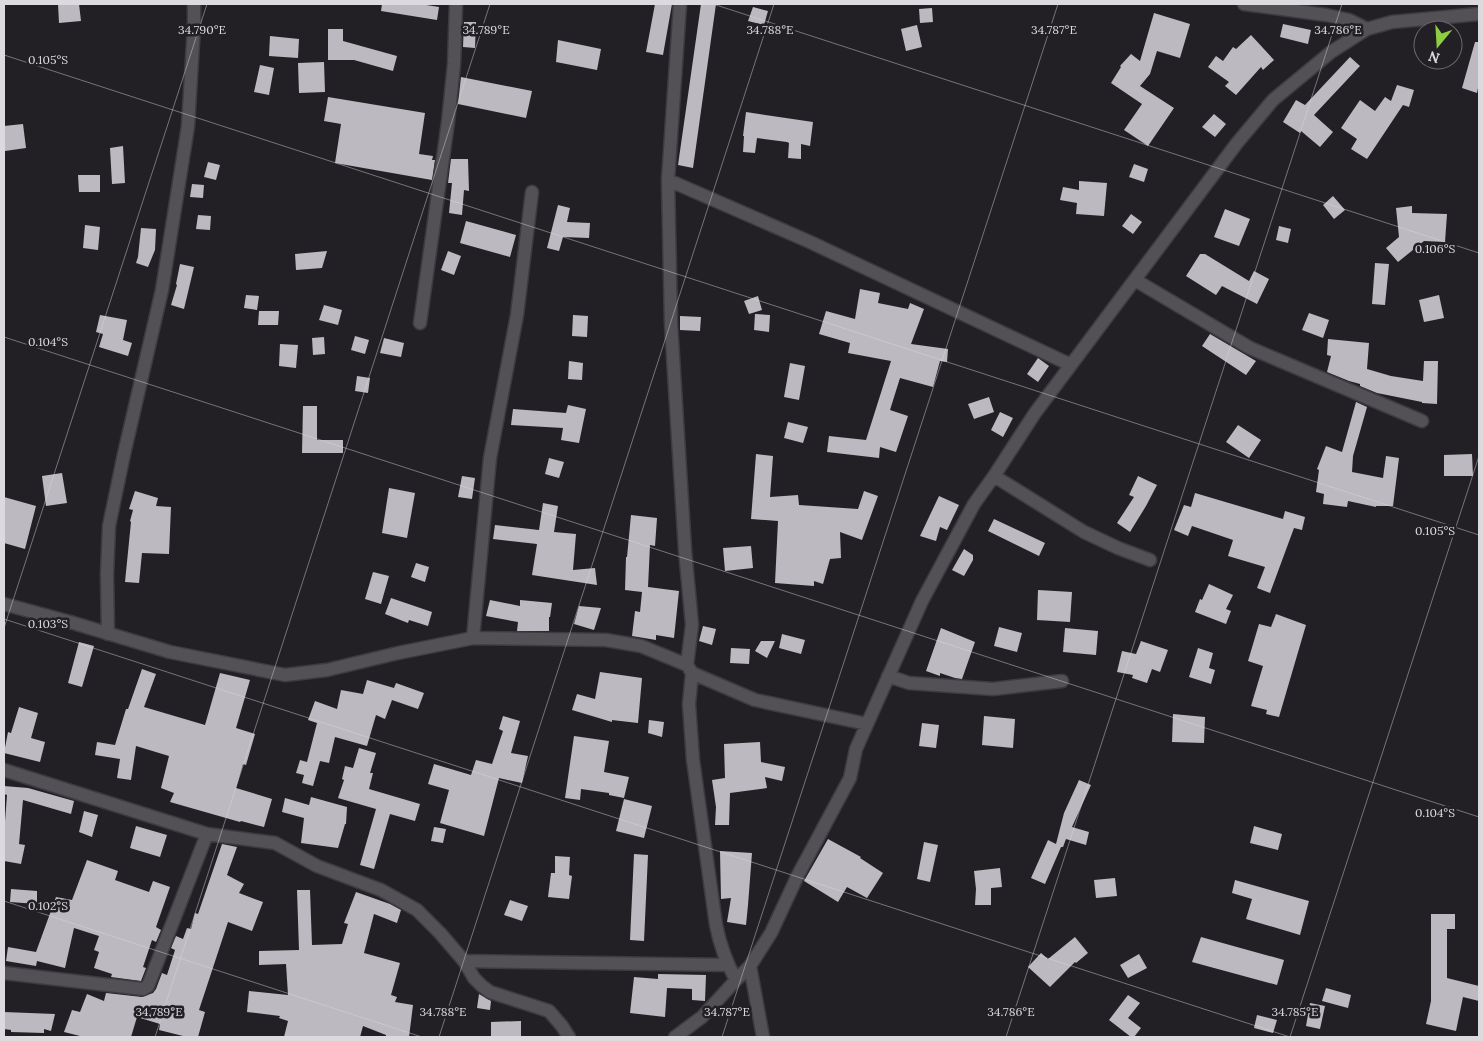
<svg xmlns="http://www.w3.org/2000/svg" width="1483" height="1041" font-family="Lora,serif">
  <rect width="100%" height="100%" fill="#232025"/>
  <path fill="#bdb9c0" d="M58,4H79L81,21L59,23Z
    M382,4H420L439,7L437,20L381,11Z
    M655,4H672L663,55L646,52Z
    M701,4H716L693,168L678,165Z
    M753,7L768,11L764,25L748,21Z
    M932,8L933,22L920,23L919,9Z
    M1154,13L1190,24L1180,58L1157,51L1150,74L1140,86L1174,108L1148,146L1124,130L1142,104L1111,83L1121,67L1120,66L1131,54L1140,61Z
    M464,22H476L475,48L463,47Z
    M1283,24L1311,30L1308,44L1280,37Z
    M917,25L922,47L906,51L901,29Z
    M328,29H343V41L397,56L393,71L354,60H328Z
    M1251,35L1274,60L1263,70L1261,67L1236,95L1225,86L1229,82L1208,67L1216,56L1223,61L1233,47L1236,49Z
    M270,36L299,39L298,58L269,56Z
    M558,40L601,49L597,70L556,62Z
    M1475,42H1479V83L1477,93L1462,88Z
    M1350,57L1360,66L1314,115L1333,132L1320,147L1301,131L1300,133L1283,122L1296,100L1305,105Z
    M324,62L325,92L299,93L298,63Z
    M260,65L274,68L269,95L254,92Z
    M461,77L532,91L526,118L458,104Z
    M1397,85L1414,90L1409,107L1403,105L1367,159L1351,149L1357,139L1341,128L1360,100L1375,111L1385,97L1391,101Z
    M328,97L425,113L419,154L433,156L432,160H435L432,180L335,163L341,124L324,121Z
    M746,112L813,122L810,146L801,144V159L788,158L789,143L787,142L757,138L755,153L743,152L744,136H743Z
    M1214,114L1226,124L1215,137L1202,127Z
    M23,124L26,148L5,151L4,126Z
    M123,146L125,183L112,184L110,148Z
    M451,159H468L469,191L464,190L462,215L449,213L452,183H448Z
    M208,162L220,165L216,180L204,177Z
    M1134,164L1148,169L1144,182L1129,177Z
    M78,175H100V192H79Z
    M1079,181L1107,183L1104,216L1076,214L1077,203L1060,200L1063,187L1079,190Z
    M192,184L204,185L203,198L190,197Z
    M1333,196L1345,210L1334,219L1323,205Z
    M558,205L570,208L567,222L590,223L589,238L563,237L559,251L547,248Z
    M1412,206V213L1447,214L1445,242L1424,241L1398,262L1386,248L1399,237L1396,208Z
    M1225,209L1250,219L1239,246L1214,237Z
    M1131,214L1142,222L1133,234L1122,226Z
    M198,215L211,216L210,230L196,229Z
    M466,221L516,235L510,257L460,243Z
    M85,225L100,227L98,250L83,248Z
    M1279,226L1291,229L1288,243L1276,240Z
    M141,228L156,229L155,250L148,267L136,263L138,257Z
    M327,251L322,268L296,270L295,254Z
    M448,251L461,256L454,275L441,270Z
    M1200,254H1205L1249,281L1254,271L1269,279L1257,304L1222,286L1216,295L1186,276Z
    M1375,263L1389,264L1385,305L1372,304Z
    M180,264L194,267L184,309L171,305L177,285L176,284Z
    M860,289L880,293L878,303L908,309L910,303L924,309L911,344L948,349L947,362L940,361L933,387L900,378L890,410L908,416L896,452L880,447L879,458L827,452L829,436L866,440L891,361L848,353L850,343L819,334L826,311L855,319Z
    M246,295L259,296L257,310L244,308Z
    M1439,295L1444,318L1424,322L1419,300Z
    M758,296L762,310L749,314L744,301Z
    M324,305L342,310L338,325L319,320Z
    M259,311H279L278,325H258Z
    M1309,313L1329,320L1323,338L1302,330Z
    M755,314L770,315L769,332L754,330Z
    M100,315L127,320L123,340L132,343L128,356L99,347L103,334L96,332Z
    M573,315L588,316L587,337L572,336Z
    M680,316L701,317L700,331L680,330Z
    M1210,334L1256,361L1246,375L1202,346Z
    M355,336L369,340L365,354L351,350Z
    M324,337L325,354L313,355L312,338Z
    M384,338L404,343L401,357L380,353Z
    M1328,339L1369,343L1367,369L1391,376L1423,381L1424,361H1438L1437,404L1422,403V402L1377,393L1360,386V384L1349,381L1327,372L1331,356L1327,355Z
    M280,344L298,345L296,368L279,366Z
    M1038,358L1049,366L1038,382L1027,374Z
    M569,361L583,363L582,380L568,379Z
    M790,363L805,366L799,400L784,397Z
    M357,376L370,378L368,393L355,391Z
    M989,397L994,412L974,419L968,404Z
    M1356,402L1367,407L1353,456L1352,472L1383,478L1386,456L1399,458L1393,506H1376V507L1348,501L1347,507L1323,504L1324,494L1316,492L1319,470L1317,469L1326,446L1342,452Z
    M568,405L586,409L579,443L561,440L563,428L511,425L513,409L566,413Z
    M303,406H317V440H343V453H302Z
    M1000,412L1013,418L1003,437L991,430Z
    M788,422L808,427L803,443L784,438Z
    M1238,425L1261,440L1249,458L1226,442Z
    M756,454L773,456L770,497L798,495L799,505L858,509L864,491L878,496L862,540L840,532L841,558L830,559L823,584L814,581V586L775,583L778,521L751,519Z
    M1472,454L1473,476H1444V455Z
    M549,458L564,462L559,478L545,474Z
    M62,473L67,503L46,506L42,476Z
    M462,476L475,478L472,499L458,497Z
    M1138,476L1157,485L1146,506L1130,532L1117,523L1134,497L1129,495Z
    M389,488L415,493L407,538L382,533Z
    M135,491L158,498L156,506L171,507L169,554L142,553L139,583L125,582L131,522L130,521L133,510L129,509Z
    M1195,493L1283,519L1285,511L1305,517L1302,530L1294,528L1270,593L1257,588L1265,567L1228,556L1233,540L1192,526L1188,536L1174,530L1184,505L1191,507Z
    M939,496L959,505L947,530L940,527L936,541L920,536Z
    M4,497L36,506L25,549L4,543Z
    M543,503L558,506L554,532L576,534L573,570L595,568L597,585L532,575L537,544L493,539L495,525L539,530Z
    M631,515L657,518L655,546L650,545L648,587L679,591L674,638L656,635V640L632,636L635,611L640,612L642,592L625,590L626,557H627Z
    M994,519L1045,543L1039,556L988,531Z
    M751,546L753,568L725,571L723,548Z
    M964,549L973,555V560L964,576L952,570Z
    M416,563L429,567L425,582L411,577Z
    M373,572L389,576L381,604L365,599Z
    M1209,584L1233,595L1226,609L1231,611L1226,624L1195,612L1200,599L1202,600Z
    M1038,590L1072,592L1070,622L1037,620Z
    M391,598L432,612L428,626L409,620L408,623L385,614Z
    M490,600L520,606V600L552,603L550,617H549V631H517L518,622L486,616Z
    M579,606L601,608L594,630L574,624Z
    M1276,614L1306,625L1279,717L1266,714L1267,710L1251,706L1263,666L1248,661L1259,624L1271,627Z
    M703,626L716,629L712,645L699,641Z
    M999,627L1022,633L1017,652L994,646Z
    M941,628L975,642L962,679L955,678L940,673V676L926,671Z
    M1065,628L1098,631L1096,655L1063,652Z
    M782,634L805,640L801,654L779,648Z
    M761,641H775L767,658L755,651Z
    M1141,641L1168,650L1160,672L1152,669L1147,683L1132,678L1133,675L1117,672L1122,651L1136,654Z
    M79,642L94,646L82,687L68,683Z
    M731,648L750,649L749,664L730,663Z
    M1198,648L1213,653L1209,668L1215,670L1211,684L1189,677Z
    M142,669L156,674L144,707L205,725L220,673L250,680L236,728L255,734L246,765L243,764L236,788L272,799L264,827L241,821L240,822L170,802L174,793L161,788L169,756L136,746L131,780L117,778L120,759L95,755L97,742L115,745L126,709H128Z
    M600,672L642,678L638,723L612,720V722L572,710L577,694L595,699Z
    M367,680L394,688L396,683L424,693L418,709L392,700L385,719L376,715L367,746L335,737L329,763L320,761L313,786L302,783L304,775L296,773L300,760L307,762L317,723L308,720L315,701L337,709L341,690L363,694Z
    M19,707L38,713L31,738L45,742L40,762L4,753L8,732L11,733Z
    M1173,714L1205,717L1204,743L1172,742Z
    M503,716L520,721L511,753L528,756L522,783L499,778L484,836L440,823L449,790L428,784L434,764L471,775L476,760L492,764L503,731L499,729Z
    M984,716L1015,719L1013,748L982,745Z
    M649,720L664,722L662,737L648,733Z
    M922,723L939,725L936,748L919,746Z
    M574,736L609,741L604,772L629,777L624,798L609,795V793L581,789L580,800L565,798Z
    M760,742L761,762L785,767L782,781L765,777L767,788L730,793L729,825H715L716,807L712,780L725,778L724,744Z
    M359,748L376,753L370,773H373L369,789L420,804L415,821L390,814L374,869L360,865L376,809L338,798L344,780L342,779L345,766L353,768Z
    M1079,780L1091,785L1072,827L1089,832L1086,845L1066,839L1063,847H1061L1045,884L1031,878L1048,840L1056,844L1064,813Z
    M4,786L28,788L74,801L71,814L23,800L19,844L25,845L21,864L4,861V835L7,795L4,794Z
    M311,797L347,807L346,824H345L338,848L301,843L304,818L282,812L285,798L309,805Z
    M624,799L652,806L644,838L616,831Z
    M84,811L98,815L92,837L79,832Z
    M136,826L167,835L160,857L130,848Z
    M1254,826L1282,834L1278,850L1250,843Z
    M434,827L446,829L443,843L431,841Z
    M828,839L861,857L860,858L883,873L867,898L847,887L838,902L804,881Z
    M924,842L938,845L930,882L917,879Z
    M222,844L237,847L227,875L244,884L239,893L263,902L252,931L228,922L199,1010L205,1012L198,1037H187L159,1030L160,1024L137,1017L131,1037H84L64,1032L72,1010L80,1012L87,994L104,1001L106,993L142,997L153,993L156,989L162,973L167,975L175,950L171,948L176,936L183,939L187,928L191,929L195,913L198,914Z
    M720,851L752,853L748,905L746,925L727,922L731,898L721,899Z
    M634,854L648,855L644,941L630,940Z
    M555,856L570,857L569,875L572,876L569,899L548,897L551,873H555Z
    M87,860L118,871L115,880L149,892L153,881L170,887L156,927L161,930L156,942L152,940L143,967L146,968L141,981L111,977L112,974L94,968L99,952L94,950L99,936L74,928L65,968L37,961L36,966L6,961L8,947L36,952L56,897L72,900Z
    M1000,868L1002,887L991,888V905H975L976,889L974,871Z
    M1115,878L1117,896L1096,898L1094,880Z
    M1235,880L1309,901L1300,935L1246,919L1252,899L1232,893Z
    M11,889L37,891V904L10,902Z
    M297,890H310L312,945L342,944L348,924L344,923L356,892L390,904L401,910L397,923L374,914L364,953L400,963L391,995L397,997L395,1002L413,1005L409,1037H386V1035L363,1026L360,1037H284L288,1021L279,1018L280,1016L247,1012L249,991L288,995L286,964L259,965V951L299,950Z
    M510,900L528,906L522,921L504,915Z
    M1431,914H1455V929H1447V978L1479,986V1001L1463,997L1456,1031L1426,1024L1431,1001Z
    M1075,937L1088,953L1076,963L1075,962L1050,987L1028,967L1041,953L1048,959Z
    M1201,937L1284,960L1277,985L1192,962Z
    M1139,954L1147,968L1128,978L1120,965Z
    M658,974L706,975L705,1001L692,1000V989L667,988L665,1017L630,1013L634,977L658,979Z
    M1326,988L1351,995L1348,1008L1322,1001Z
    M479,994L491,1001L490,1010L477,1008Z
    M1128,995L1140,1003L1128,1018L1141,1028L1134,1037H1131L1109,1020Z
    M1310,1003L1325,1006L1320,1029L1306,1026Z
    M4,1012L55,1014L51,1031L44,1029V1033L11,1032V1030L4,1029Z
    M1257,1015L1277,1020L1273,1033L1254,1028Z
    M521,1021V1037H491V1022Z"/>
  <g fill="none" stroke-linecap="round" stroke-linejoin="round">
    <g stroke="#3e3b40" stroke-width="15">
      <path id="minor" d="M680,4L668,180L810,242L1071,365
        M1244,4L1326,15L1349,20L1367,29
        M668,180L671,324L685,550L692,625L687,665L692,673L755,700L867,724
        M1135,280L1250,348L1422,421
        M420,323L448,122L454,64L456,4
        M994,476L1084,532L1118,548L1150,560
        M4,604L70,622L170,652L285,675L327,670L398,653L473,638L606,640L641,646L687,665
        M108,634L107,574L109,526L124,454L162,290L188,126L194,26V4
        M473,638L490,458L517,315L532,192
        M692,673L689,704L693,760L716,925C720,945 726,962 736,980
        M888,676L909,683L993,689L1062,681
        M4,770L207,834L275,843L317,866L381,890L417,910L440,933L464,961L474,978L482,986L490,992L549,1011L562,1026L569,1037
        M464,961L728,965
        M750,966L763,1037
        M4,973L143,989L148,986L207,834
        M675,1037L702,1017L736,980L750,966L771,933L798,875L850,778L856,749L922,601L974,504L994,476L1035,413L1237,143L1273,100L1331,52L1367,29L1392,22L1479,14"/>
    </g>
    <use href="#minor" stroke="#535056" stroke-width="12"/>
  </g>
  <path fill="none" stroke="#dcdade" stroke-width="1" stroke-opacity="0.45" d="M713,4L1479,253M4,55L1479,535M4,337L1479,817M4,619L1290,1037M4,628L207,4M4,901L422,1037M155,1037L490,4M439,1037L774,4M722,1037L1058,4M1006,1037L1342,4M1290,1037L1479,456"/>
  <g font-size="12" text-anchor="middle" fill="#dcdade" stroke="#232025" stroke-width="5" stroke-linejoin="round" paint-order="stroke">
    <text x="202" y="34">34.790°E</text>
    <text x="486" y="34">34.789°E</text>
    <text x="770" y="34">34.788°E</text>
    <text x="1054" y="34">34.787°E</text>
    <text x="1338" y="34">34.786°E</text>
    <text x="48" y="64">0.105°S</text>
    <text x="1435" y="253">0.106°S</text>
    <text x="48" y="346">0.104°S</text>
    <text x="1435" y="535">0.105°S</text>
    <text x="48" y="628">0.103°S</text>
    <text x="1435" y="817">0.104°S</text>
    <text x="48" y="910">0.102°S</text>
    <text x="159" y="1016">34.789°E</text>
    <text x="443" y="1016">34.788°E</text>
    <text x="727" y="1016">34.787°E</text>
    <text x="1011" y="1016">34.786°E</text>
    <text x="1295" y="1016">34.785°E</text>
  </g>
  <rect width="1483" height="1041" fill="none" stroke="#dcdade" stroke-width="10"/>
  <g transform="translate(1438 45) rotate(198)"><circle r="24" fill="#232025" stroke="#6d6a6f"/>
  <path d="M0-4L9 19L0 12L-9 19Z" fill="#8fcd42"/>
  <text y="-8" font-size="14" font-weight="bold" text-anchor="middle" fill="#dcdade">N</text>
  </g>
</svg>
